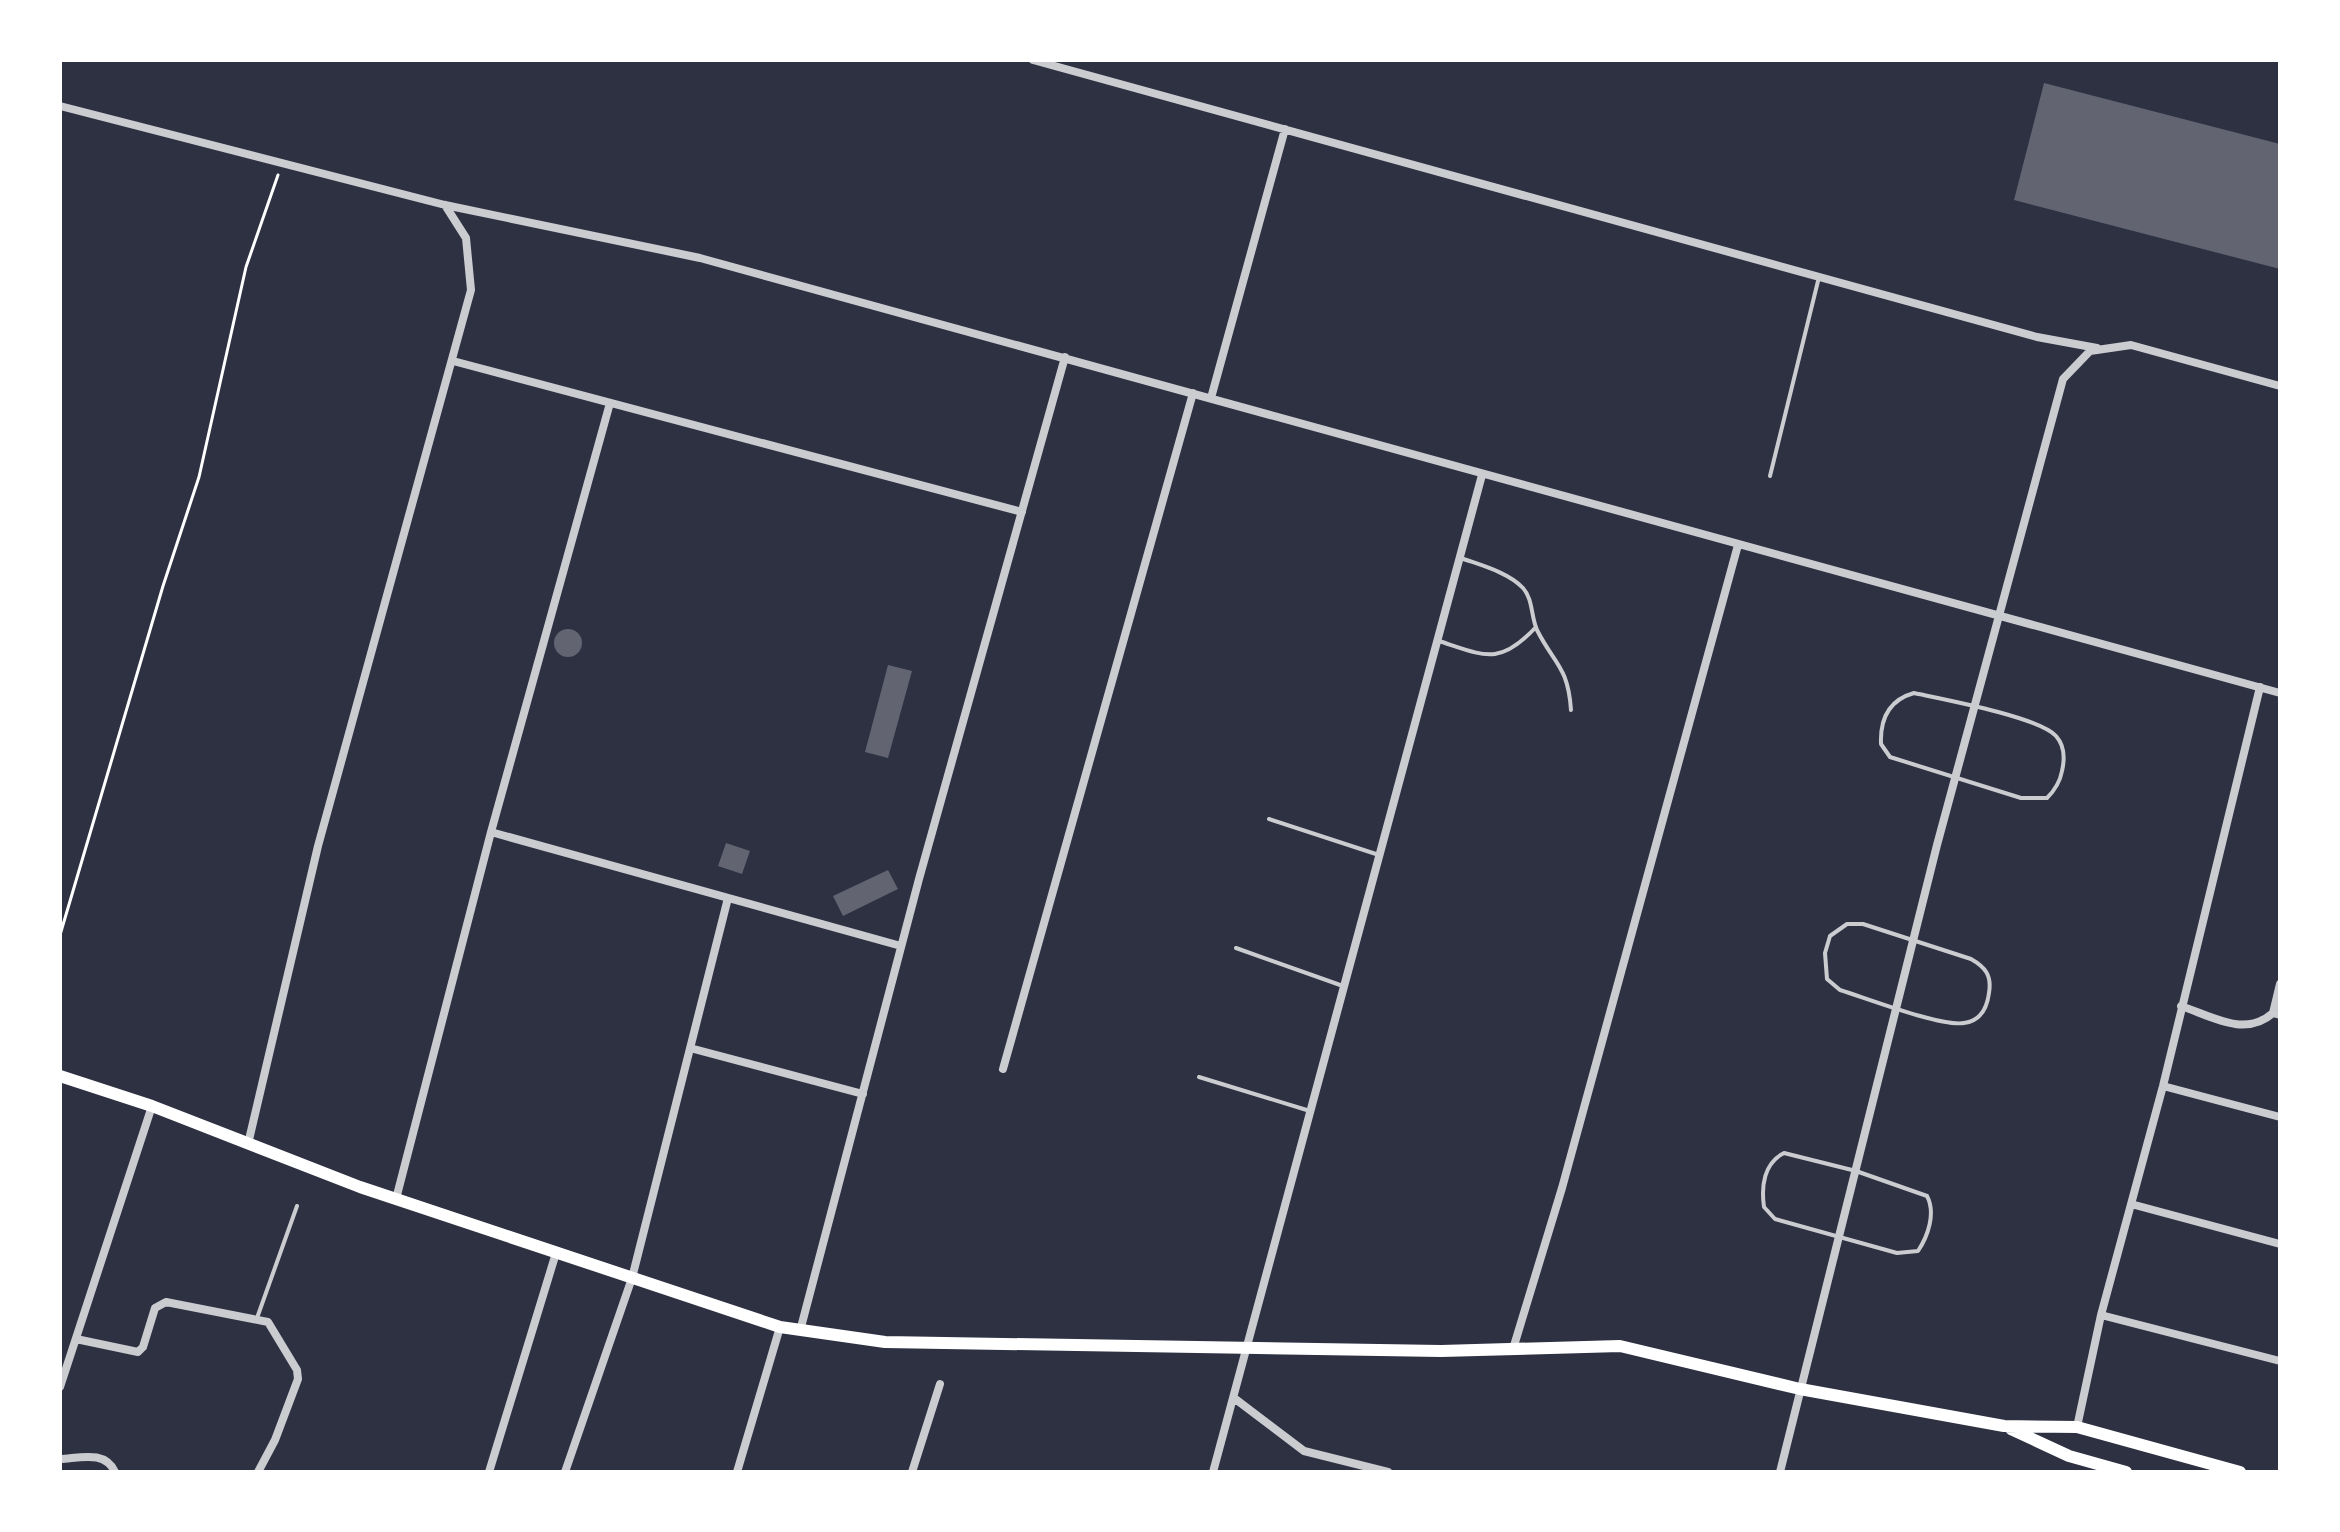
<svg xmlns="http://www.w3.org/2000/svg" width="2340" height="1532" font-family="'Nunito Sans',sans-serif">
  <rect width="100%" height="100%" fill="#2d3142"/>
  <path fill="#626471" d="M2044,83L2280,144V269L2014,200Z
    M554 643a14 14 0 1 1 28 0a14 14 0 1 1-28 0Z
    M888,665L912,671L888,758L865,752Z
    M726,843L750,851L742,874L718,866Z
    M888,870L898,889L843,916L833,896Z"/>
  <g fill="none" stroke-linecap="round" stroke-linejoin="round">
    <path stroke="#fff" stroke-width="3" d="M60,935L163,586L199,477L246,267L278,175"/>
    <path stroke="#caccd0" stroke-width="4" d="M1770,476L1819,277
      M1461,558C1480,565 1508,572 1523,588C1533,599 1531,617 1537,630C1554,664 1568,666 1571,710
      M1439,641C1485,656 1500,666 1536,627
      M1914,693C1942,699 2039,717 2056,736C2065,746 2065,758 2062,771C2060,782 2055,790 2047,798H2021L1890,757L1881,744C1880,719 1889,700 1914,693Z
      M1269,819L1379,855
      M1847,924H1863L1971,959C1985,967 1992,975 1989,993C1987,1008 1981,1021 1964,1023C1941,1027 1866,998 1840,990L1827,979L1825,953L1830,936Z
      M1236,948L1343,986
      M1199,1077L1310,1111
      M1784,1153L1856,1171L1927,1196C1936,1213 1928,1236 1918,1251L1897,1253L1775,1219L1764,1207C1761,1186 1764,1163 1784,1153Z
      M257,1318L297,1206"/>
    <path stroke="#caccd0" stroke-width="8" d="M1033,60L2037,337L2097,348
      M60,106L445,205L700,258L2280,693
      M453,361L1022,512
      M1211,398L1285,129
      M610,403L491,832L901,946
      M2280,984L2273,1013L2280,1015
      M2181,1006C2211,1016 2245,1038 2273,1013
      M690,1048L863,1094
      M1003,1069L1193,393
      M2163,1086L2280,1117
      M248,1144L318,846L471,290L466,238L445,205
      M396,1199L491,832
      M2131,1204L2280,1244
      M2101,1315L2280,1361
      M800,1331L919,879L1065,357
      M76,1339L138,1352L143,1347L155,1308L166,1302L268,1322L297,1370L298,1379L275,1440L258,1472
      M1513,1349L1562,1188L1738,545
      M60,1387L152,1106
      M1234,1398L1304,1451L1388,1472
      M2077,1427L2101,1315L2163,1086L2260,687
      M60,1459C80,1458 105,1450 115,1472
      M489,1472L556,1253
      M565,1472L632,1278L728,898
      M737,1472L780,1327
      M912,1472L940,1384
      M1213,1472L1482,475
      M1780,1472L1937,845L2063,379L2090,351L2131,345L2280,386"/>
    <path stroke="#fff" stroke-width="12" d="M60,1076L152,1106L360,1187L780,1327L885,1342L1441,1351L1620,1346L1800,1389L2004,1426L2077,1427L2240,1472
      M2011,1429L2069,1456L2126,1472"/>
  </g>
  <rect width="2340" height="1532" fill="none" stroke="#ffffff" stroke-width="124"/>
</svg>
